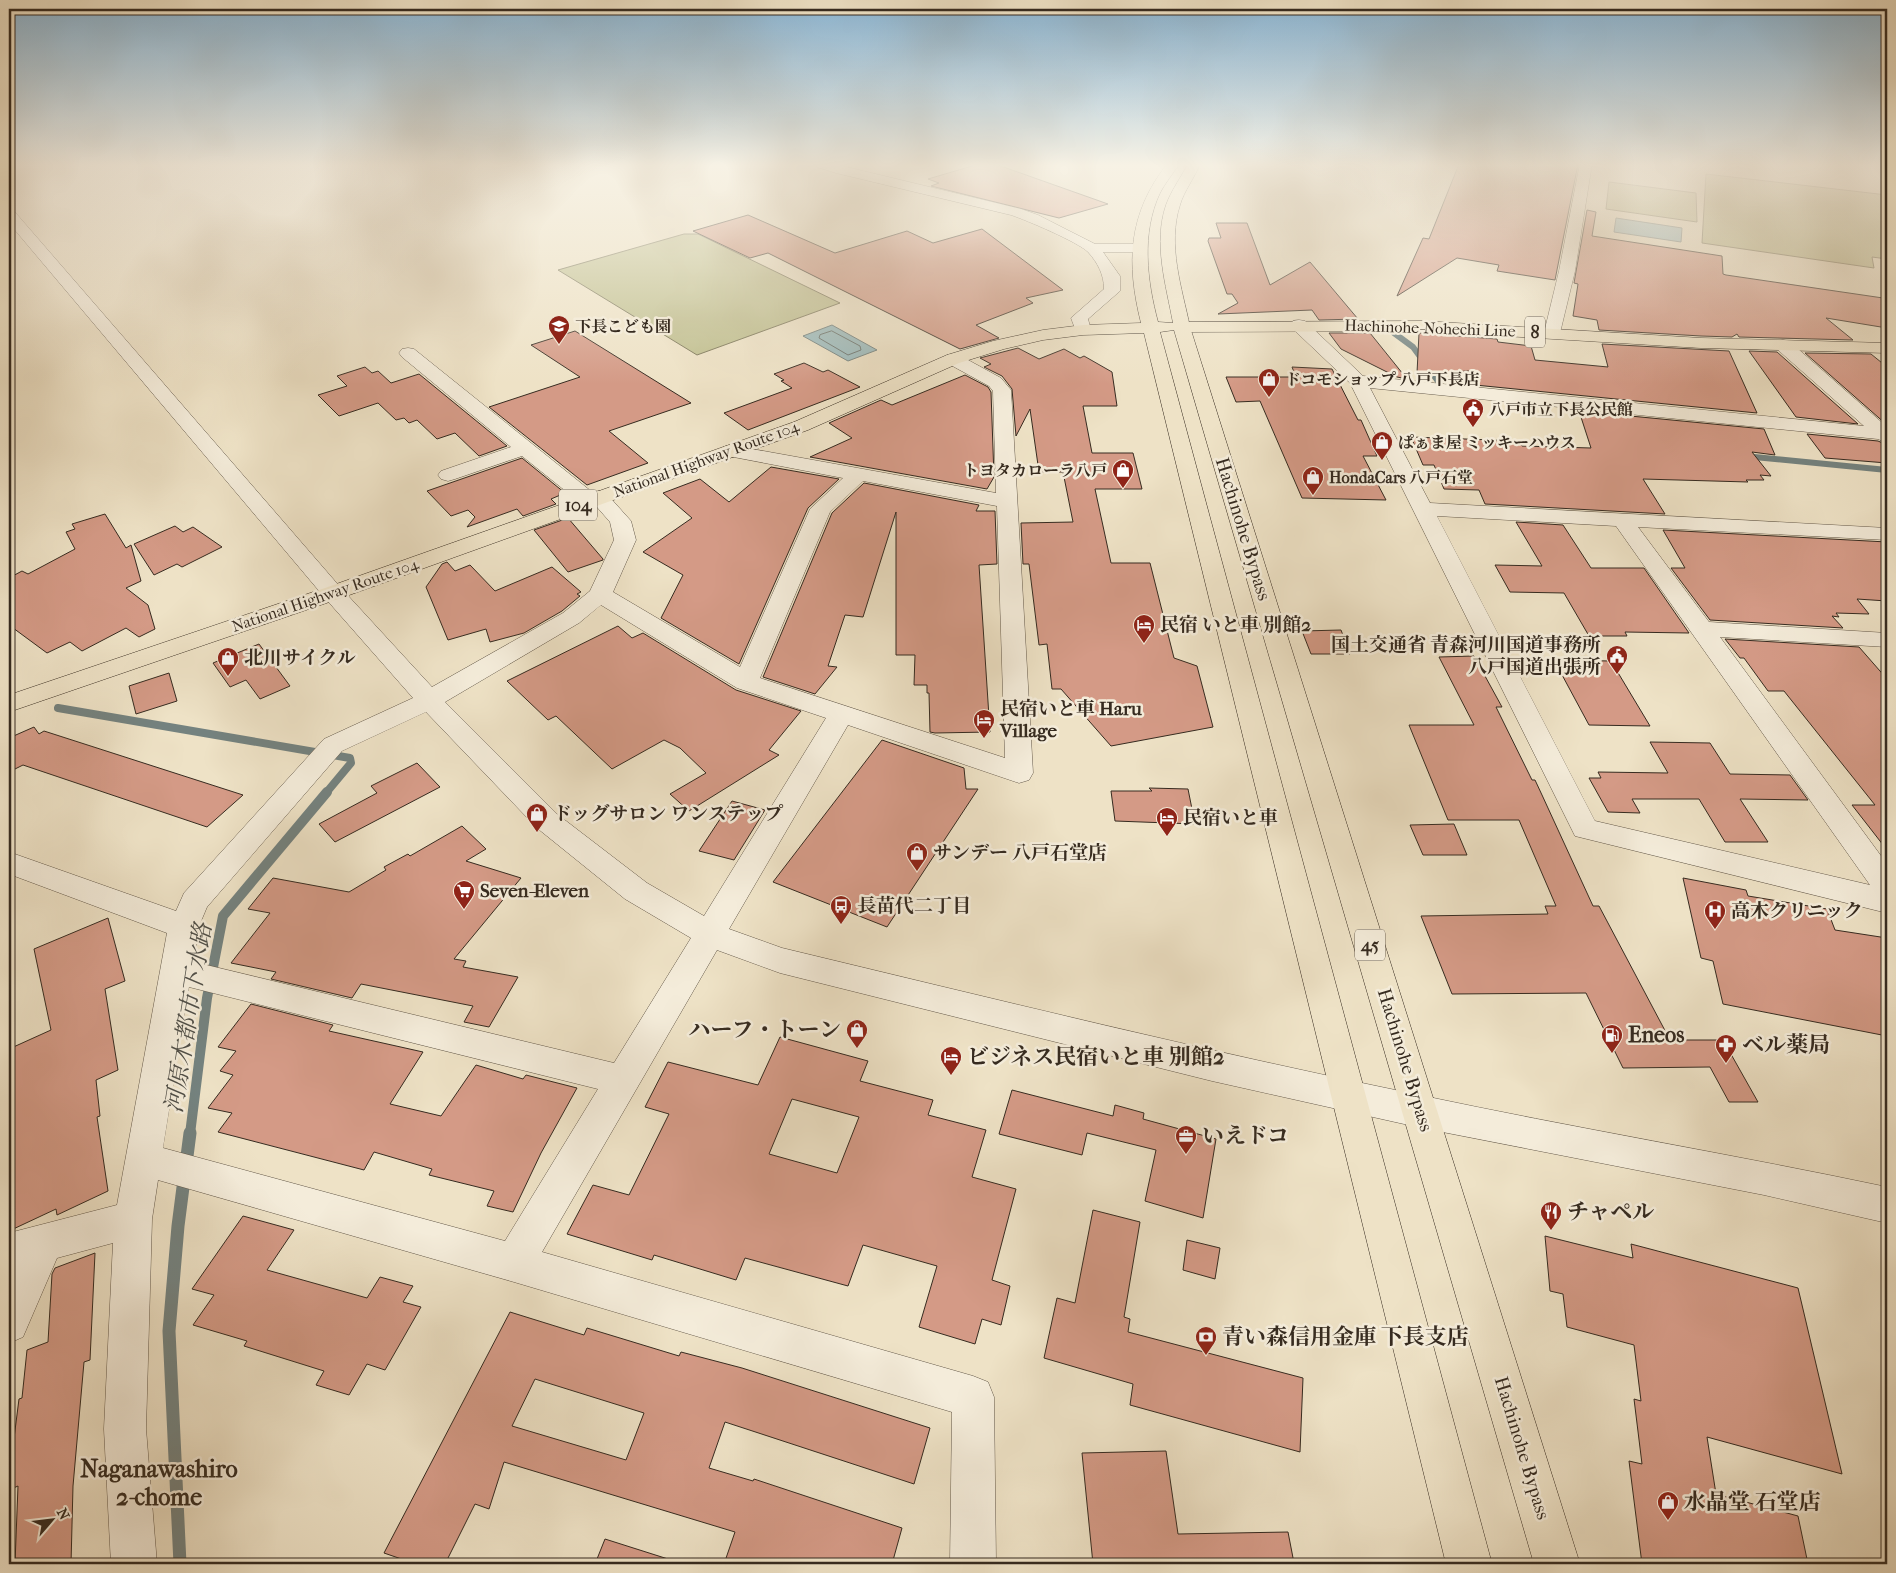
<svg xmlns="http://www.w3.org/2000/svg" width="1896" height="1573" font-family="'IM FELL French Canon','Noto Serif JP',serif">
  <rect width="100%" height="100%" fill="#eee2c6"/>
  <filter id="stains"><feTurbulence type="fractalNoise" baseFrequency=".004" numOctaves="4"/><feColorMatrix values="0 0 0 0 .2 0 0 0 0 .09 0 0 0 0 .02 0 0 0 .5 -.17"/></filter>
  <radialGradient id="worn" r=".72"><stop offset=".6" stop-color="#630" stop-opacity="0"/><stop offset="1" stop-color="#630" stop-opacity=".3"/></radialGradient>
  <path fill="#c1c090" stroke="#7c7658" d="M1706,174L1887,195V259L1872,257L1874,268L1702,243Z
    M1609,182L1696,193L1697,222L1606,209Z
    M684,234H698L840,303L697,355L558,270Z"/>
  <path fill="#9dbcbe" stroke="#74827f" d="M1616,218L1682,228L1681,242L1614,232Z
    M832,325L877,350L848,361L803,336Z"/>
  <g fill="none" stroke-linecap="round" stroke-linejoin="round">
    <path stroke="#6a746f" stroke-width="1" d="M832,331L860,346L861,350L848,355L819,338L820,335Z"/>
    <path stroke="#74827f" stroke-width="6" d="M1394,333L1413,347L1440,384
      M1744,456L1887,470"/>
    <path stroke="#74827f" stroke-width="8" d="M58,708L350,758L351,763L326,793"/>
    <path stroke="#74827f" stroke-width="10" d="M190,1134L207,998L223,916L327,792"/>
    <path stroke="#74827f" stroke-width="13" d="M180,1564L169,1331L178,1226L190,1133"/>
  </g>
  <path fill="#d49a86" stroke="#362b20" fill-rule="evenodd" d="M979,164H995L1108,204L1059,218L931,186L939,183L928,179Z
    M1459,164H1578L1555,280L1497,271L1499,265L1457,258L1397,296L1423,238L1429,239Z
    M1587,210L1596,212L1592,236L1722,256L1723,274L1726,275L1883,298L1887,328L1826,318L1853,340L1739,337L1737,334L1732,337L1701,336L1599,330L1597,320L1573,316L1578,284L1574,283Z
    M748,215L835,253L907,231L933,243L982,229L1063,290L1026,298L1033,303L976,325L999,338L960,349L768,253L750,258L693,231Z
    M1216,223H1247L1270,285L1310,262L1358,319L1319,320L1312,310L1218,314L1238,303L1232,294H1227L1208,241L1209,238H1221Z
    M575,331L691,403L609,431L648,463L587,485L489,407L580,377L531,345Z
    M1329,333H1370L1407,379L1397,377L1341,349Z
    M1419,333L1497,339L1498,342L1531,346L1535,360L1608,367L1602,344L1729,351L1757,413L1475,385L1470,371L1417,373Z
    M1018,348L1039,359L1064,349L1080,358L1084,356L1112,372L1117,406H1083L1092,453H1133L1142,489H1095L1111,563H1150L1174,658L1197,666L1213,727L1111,746L1061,689H1052L1047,644L1039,645L1029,564H1023L1021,523L1073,522L1063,472H1039L1030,409L1016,436L1012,389L1002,376L984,367L991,364L980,358Z
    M1749,351L1777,352L1858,424L1796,417Z
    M1805,353L1871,354L1887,367V425Z
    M804,363L823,372L828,370L860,387L748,430L724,413L792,388L781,381L784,380L774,374Z
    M365,367L372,373L378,371L391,383L419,374L507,446L479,456L455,433L437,439L417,420L409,423L404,418L396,420L378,403L339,416L318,395L347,386L337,376Z
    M1292,367L1332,369L1358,420H1361L1377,456H1363L1386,500L1302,498L1260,401L1236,402L1226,377H1296Z
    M965,375L988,387L991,392L994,477L987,489L810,457L852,438L829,423L881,400L892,405Z
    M1579,411L1764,429L1775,455L1752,452L1771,476L1760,475L1764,480H1746L1748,482L1643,479L1665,514L1485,504L1479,490L1444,489L1434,465H1423L1411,437L1519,441L1522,446L1591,448Z
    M1807,434L1878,441L1887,445V463L1825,458Z
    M522,458L565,493L551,499L556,504L523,516L517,509L467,527L475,517L468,510L451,516L427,491Z
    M771,467L839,479L808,508L739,664L661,618L683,575L643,552L692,518L663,493L700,479L729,502Z
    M864,483L979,505L976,511H995L997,564L979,565L990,732L935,733L930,732L929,693H927V685H914L915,655H896V512L863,617L845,615L828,666L837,667L815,694L763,677L832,513Z
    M105,514L126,548L131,545L141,581L126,588L148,605L155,629L139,637L126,628L82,651L70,642L47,653L9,625V578L22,571L28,574L75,549L66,532L75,529L72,524Z
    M568,518L603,559V560L568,572L534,530Z
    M1516,522L1563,525L1591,568H1644L1689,633L1625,632L1627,636H1589L1564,593L1510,592L1495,565L1542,566Z
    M175,526L183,532L193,527L222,547L182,567L177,564L154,575L134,544Z
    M1663,530L1887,542V601L1857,599L1869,614L1836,613L1839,617L1832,616L1843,628L1710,620L1671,568H1685Z
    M447,562L455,571L470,565L495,591L552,567L581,592L577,594L580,596L562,611L524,633L490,642L486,629L448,640L426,587L442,564Z
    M618,626L632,638L643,633L736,690L801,711L769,750L779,755L689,811L670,794L706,773L680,748L664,740L612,769L556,716L548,720L507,681Z
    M1341,630L1350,654H1311L1302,631Z
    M1725,639L1859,647L1887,679V850L1852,805H1875L1784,691H1768L1744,658H1740Z
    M259,644L290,686L260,699L246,680L230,687L213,663Z
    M1474,656L1502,707H1496L1532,780H1535L1542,795L1593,906H1599L1670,1040H1723L1758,1102H1729L1710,1067L1623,1068L1586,993L1452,994L1421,916L1548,914L1545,906H1556L1519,820H1448L1409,725H1474L1439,657Z
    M1554,660L1611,661L1650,726L1589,725Z
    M169,673L177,701L136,714L129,686Z
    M34,727L39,734L44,731L243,795L207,827L23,765L9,772V738Z
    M882,740L964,768L966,789H978L887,927L773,882Z
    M1650,742L1710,743L1730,774L1790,775L1808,800L1740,799L1768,842H1725L1699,799H1632L1640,813L1608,812L1589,778H1601L1598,772L1668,773Z
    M417,763L440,787L335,842L319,824L377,793L371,786Z
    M1149,788L1188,789L1195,824L1115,821L1111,791H1152Z
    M732,801L765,810L734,860L699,851Z
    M1454,824L1467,855H1423L1410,825Z
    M462,826L486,849L466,861L521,878L454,959L466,961L463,967L518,977L489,1027L464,1022L473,1006L361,984L352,998L271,979L276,972L231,963L270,913L248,909L273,878L349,892L386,870L384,867L408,854L410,856Z
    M1683,878L1746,890L1748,896L1827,909L1835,930L1887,938V1036L1723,1004L1713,961L1701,958Z
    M108,918L125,981L105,989L118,1070L96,1080L100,1116L97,1117L108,1191L57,1215L56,1209L9,1231V1049L51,1030L34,949Z
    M251,1004L333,1025L329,1031L423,1052L390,1104L441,1116L476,1065L523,1079L526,1075L577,1088L541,1153L513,1212L487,1206L494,1191L429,1175L432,1169L374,1152L364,1170L218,1132L232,1113L208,1108L233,1075L220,1071L236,1051L218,1047Z
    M780,1037L868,1061L860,1081L933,1100L928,1115L986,1130L972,1177L1016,1189L992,1280L1010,1286L1001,1325L982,1319L975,1344L919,1327L937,1266L863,1245L848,1286L745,1258L736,1280L654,1255L652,1260L567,1234L593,1185L629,1195L669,1114L645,1107L668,1062L758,1085ZM792,1099L859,1117L837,1173L769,1154Z
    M1012,1090L1113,1116L1115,1105L1144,1113L1143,1119L1216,1139L1203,1218L1145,1201L1156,1150L1087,1133L1082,1155L999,1134Z
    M1093,1210L1140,1222L1124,1317L1130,1319L1128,1332L1303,1378L1300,1452L1130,1405L1133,1384L1044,1358L1057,1298L1075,1303Z
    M243,1216L294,1230L267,1270L367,1298L380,1277L413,1286L403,1302L421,1307L385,1370L367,1364L349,1395L316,1385L324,1371L244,1346L247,1341L193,1325L214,1295L192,1289Z
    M1545,1236L1633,1258L1631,1244L1798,1288L1842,1474L1707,1437L1716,1494L1798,1516L1808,1564H1642L1629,1461L1642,1464L1634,1399L1641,1401L1634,1345L1567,1327L1563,1294L1550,1291Z
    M1187,1240L1220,1248L1215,1279L1183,1270Z
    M95,1253L90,1360L84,1362L73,1486L71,1564H15L18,1486L9,1490V1456L12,1454L19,1399L22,1398L27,1350L48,1342L52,1274L55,1268Z
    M510,1312L584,1335L587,1328L679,1356L681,1352L742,1368L930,1428L914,1484L725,1422L709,1468L753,1481L754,1479L902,1528L892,1564H724L735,1532L504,1462L489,1509L475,1504L445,1564H416L384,1553ZM535,1379L644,1413L626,1460L512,1426Z
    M1166,1451L1178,1534L1288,1532L1294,1563L1093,1564L1082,1453Z
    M605,1539L668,1559L667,1564H595Z"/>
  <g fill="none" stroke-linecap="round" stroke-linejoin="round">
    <g stroke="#64594a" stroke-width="1">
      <path id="minor" d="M816,164H834L1021,209L1038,215L1095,244H1139L1144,245L1146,248L1144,251L1139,252H1103L1120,276V291L1088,319L1091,330L1089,334H1077L1071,318L1104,289C1104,275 1098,263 1088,252C1078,242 1026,220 1011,215L836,173L817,167Z
        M1580,164H1592L1575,271L1560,333L1558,337H1546L1544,333L1559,271Z
        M9,210L14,211L341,588L432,687L563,613L590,591L614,540L610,522L596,506L590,507L583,505L522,456L455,479L448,481L441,479L438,475L441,471L511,447L402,357L399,353L402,349L408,348L414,349L592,492L599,491L606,493L631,521L636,540L613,592L740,667L810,509L843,478L723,455L720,451L723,447L730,445L996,493L993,391L989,386L947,363L944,359L947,355L953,354L959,355L1001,378L1011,390L1033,773L1029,780L1019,783L848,725L729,929L782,948C994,999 1205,1051 1419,1095C1574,1128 1731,1154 1887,1187V1223L1764,1195L1422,1128L1212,1081L780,973L717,950L542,1252L973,1376L988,1382L994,1397L996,1564H950L952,1412L514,1282L158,1180L152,1219L146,1429L157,1564H111L104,1429L113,1243L57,1258L23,1337L9,1343V1278L13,1270L9,1271V1233L117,1205L167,933L9,874V852L176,911L184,893L324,739L413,698L325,598L9,223ZM863,481L997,506L1005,758L760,678L830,512ZM601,605L737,688L826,718L704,916L647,883L557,814L445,702L579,623ZM426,712L537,828L625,899L691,938L614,1063L194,962L199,926L207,907L342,751ZM189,987L598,1089L505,1241L163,1148Z
        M1299,320L1305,321L1363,376L1864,426L1777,349L1774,345L1777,341L1783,340L1789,341L1887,427V443L1878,439L1370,388L1430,503L1887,528V540L1638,527L1709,622L1887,633V647L1720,637L1887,864V913L1575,836L1350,383L1293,329L1291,325L1293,321ZM1437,516L1616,526L1870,885L1595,821Z"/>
    </g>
    <g stroke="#362b20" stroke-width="1">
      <path id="major" d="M1423,321L1701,338L1887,343V353L1701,348L1423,331L1182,332L1176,331L1174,327L1176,323L1182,322Z"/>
    </g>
    <g stroke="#362b20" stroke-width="1">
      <path id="highway" d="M1167,164H1179C1173,174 1165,183 1160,193C1141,233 1147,281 1158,322L1173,323C1166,285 1153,243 1166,205C1171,191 1181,177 1188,164H1200C1195,177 1184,191 1180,205C1167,245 1182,288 1190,327L1580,1564H1534L1174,330L1160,332L1492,1564H1446L1144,333L1083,335L1043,340L1004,349L959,363L808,430L341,598L9,712V695L325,588L794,422L947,355L993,341L1043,330L1083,325L1141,323C1126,263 1128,214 1167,164Z"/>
    </g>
    <use href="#minor" fill="#f4ecda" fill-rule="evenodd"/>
    <use href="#major" fill="#eee2c6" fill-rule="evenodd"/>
    <use href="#highway" fill="#eee2c6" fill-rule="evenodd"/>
  </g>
  <linearGradient id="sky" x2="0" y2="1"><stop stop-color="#8ab7d7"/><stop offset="0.43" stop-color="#f7f2e5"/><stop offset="1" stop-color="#f7f2e5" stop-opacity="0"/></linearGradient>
  <rect width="1896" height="384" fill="url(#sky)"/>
  <defs>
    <g id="school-pin" transform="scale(1.125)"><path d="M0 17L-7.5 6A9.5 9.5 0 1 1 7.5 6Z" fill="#8f2418" stroke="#f4ecda"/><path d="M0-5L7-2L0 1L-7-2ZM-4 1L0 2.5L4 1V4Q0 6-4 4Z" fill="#fff"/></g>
    <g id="shop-pin" transform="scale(1.125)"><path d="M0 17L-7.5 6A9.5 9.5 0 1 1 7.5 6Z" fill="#8f2418" stroke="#f4ecda"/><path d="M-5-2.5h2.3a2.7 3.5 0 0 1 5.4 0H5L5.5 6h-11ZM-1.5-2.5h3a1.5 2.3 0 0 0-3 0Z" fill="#fff"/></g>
    <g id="civic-pin" transform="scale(1.125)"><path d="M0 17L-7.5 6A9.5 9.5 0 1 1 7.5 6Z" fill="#8f2418" stroke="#f4ecda"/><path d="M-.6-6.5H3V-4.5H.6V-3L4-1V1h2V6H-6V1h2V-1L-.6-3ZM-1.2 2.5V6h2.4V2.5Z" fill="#fff"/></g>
    <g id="hotel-pin" transform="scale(1.125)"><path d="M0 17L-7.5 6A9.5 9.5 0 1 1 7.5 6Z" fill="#8f2418" stroke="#f4ecda"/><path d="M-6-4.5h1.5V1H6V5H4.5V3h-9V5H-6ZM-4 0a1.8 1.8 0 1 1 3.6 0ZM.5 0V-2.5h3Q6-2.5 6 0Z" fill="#fff"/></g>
    <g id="supermarket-pin" transform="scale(1.125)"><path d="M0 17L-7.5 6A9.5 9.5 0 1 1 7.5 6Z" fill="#8f2418" stroke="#f4ecda"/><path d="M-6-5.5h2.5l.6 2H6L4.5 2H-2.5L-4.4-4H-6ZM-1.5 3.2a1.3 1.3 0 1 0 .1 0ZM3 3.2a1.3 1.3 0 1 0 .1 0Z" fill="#fff"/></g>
    <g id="bus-pin" transform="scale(1.125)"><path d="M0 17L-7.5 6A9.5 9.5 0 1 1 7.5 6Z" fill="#8f2418" stroke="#f4ecda"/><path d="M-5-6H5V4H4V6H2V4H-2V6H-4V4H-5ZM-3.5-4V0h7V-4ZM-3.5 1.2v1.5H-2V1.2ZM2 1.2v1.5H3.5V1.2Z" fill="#fff"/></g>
    <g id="hospital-pin" transform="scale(1.125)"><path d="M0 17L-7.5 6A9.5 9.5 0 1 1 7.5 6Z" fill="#8f2418" stroke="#f4ecda"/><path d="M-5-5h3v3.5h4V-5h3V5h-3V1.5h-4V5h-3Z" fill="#fff"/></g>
    <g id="fuel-pin" transform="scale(1.125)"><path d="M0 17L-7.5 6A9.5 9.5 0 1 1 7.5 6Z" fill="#8f2418" stroke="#f4ecda"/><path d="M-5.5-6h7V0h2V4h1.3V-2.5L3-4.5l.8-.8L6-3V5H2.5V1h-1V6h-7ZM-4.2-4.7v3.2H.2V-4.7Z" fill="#fff"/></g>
    <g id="pharmacy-pin" transform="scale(1.125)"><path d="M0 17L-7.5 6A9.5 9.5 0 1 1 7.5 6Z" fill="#8f2418" stroke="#f4ecda"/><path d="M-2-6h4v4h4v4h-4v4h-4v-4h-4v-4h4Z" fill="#fff"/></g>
    <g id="office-pin" transform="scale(1.125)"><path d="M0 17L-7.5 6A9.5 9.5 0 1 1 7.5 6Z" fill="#8f2418" stroke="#f4ecda"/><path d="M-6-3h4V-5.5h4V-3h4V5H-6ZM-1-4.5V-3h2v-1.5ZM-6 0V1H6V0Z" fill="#fff"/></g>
    <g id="restaurant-pin" transform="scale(1.125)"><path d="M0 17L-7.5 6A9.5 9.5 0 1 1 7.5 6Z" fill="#8f2418" stroke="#f4ecda"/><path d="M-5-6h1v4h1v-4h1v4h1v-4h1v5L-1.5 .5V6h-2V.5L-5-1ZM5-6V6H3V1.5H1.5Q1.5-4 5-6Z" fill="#fff"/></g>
    <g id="bank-pin" transform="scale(1.125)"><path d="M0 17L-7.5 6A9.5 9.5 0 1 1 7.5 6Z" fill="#8f2418" stroke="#f4ecda"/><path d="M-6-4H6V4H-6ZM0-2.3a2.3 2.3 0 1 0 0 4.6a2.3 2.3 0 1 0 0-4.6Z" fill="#fff"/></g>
  </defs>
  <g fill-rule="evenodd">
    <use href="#school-pin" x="559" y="326"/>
    <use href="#shop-pin" x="1269" y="379"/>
    <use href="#civic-pin" x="1473" y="409"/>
    <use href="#shop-pin" x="1382" y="442"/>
    <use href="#shop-pin" x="1123" y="470"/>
    <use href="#shop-pin" x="1313" y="477"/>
    <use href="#hotel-pin" x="1144" y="625"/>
    <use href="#civic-pin" x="1617" y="656"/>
    <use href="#shop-pin" x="228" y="658"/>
    <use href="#hotel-pin" x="984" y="720"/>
    <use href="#shop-pin" x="537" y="814"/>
    <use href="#hotel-pin" x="1167" y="818"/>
    <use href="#shop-pin" x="917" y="853"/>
    <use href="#supermarket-pin" x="464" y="891"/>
    <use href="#bus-pin" x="841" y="906"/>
    <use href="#hospital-pin" x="1715" y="911"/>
    <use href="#shop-pin" x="857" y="1030"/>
    <use href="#fuel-pin" x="1612" y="1035"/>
    <use href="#pharmacy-pin" x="1726" y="1045"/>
    <use href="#hotel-pin" x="951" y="1057"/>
    <use href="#office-pin" x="1186" y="1136"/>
    <use href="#restaurant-pin" x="1551" y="1212"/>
    <use href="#bank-pin" x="1206" y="1337"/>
    <use href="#shop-pin" x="1668" y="1502"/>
  </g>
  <g text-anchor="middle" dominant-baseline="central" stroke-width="5" stroke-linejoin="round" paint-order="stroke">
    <g font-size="16" font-weight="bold" fill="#362b20" stroke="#f4ecda" text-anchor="start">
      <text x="575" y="326">下長こども園</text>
      <text x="1285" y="379">ドコモショップ 八戸下長店</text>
      <text x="1489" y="409">八戸市立下長公民館</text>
      <text x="1398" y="442">ぱぁま屋 ミッキーハウス</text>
      <text x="1107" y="470" text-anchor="end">トヨタカローラ八戸</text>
      <text x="1329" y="477">HondaCars 八戸石堂</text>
    </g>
    <g font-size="16" fill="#362b20" stroke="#f4ecda">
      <text transform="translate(1430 328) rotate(2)">Hachinohe-Nohechi Line</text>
      <text transform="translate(706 459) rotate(-20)">National Highway Route 104</text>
      <text transform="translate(325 595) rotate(-19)">National Highway Route 104</text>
    </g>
    <g fill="#f4ecda" stroke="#6f6558" stroke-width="1">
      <rect x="1525" y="316.5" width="20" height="31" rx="4"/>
      <rect x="559" y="489.5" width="38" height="31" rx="4"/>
      <rect x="1355" y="929.5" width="30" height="31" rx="4"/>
    </g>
    <g font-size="18" font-weight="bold" fill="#362b20">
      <text x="1535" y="332">8</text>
      <text x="578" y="505">104</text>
      <text x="1370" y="945">45</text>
    </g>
    <g font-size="19" fill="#362b20" stroke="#f4ecda">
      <text transform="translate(1243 529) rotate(73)">Hachinohe Bypass</text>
      <text transform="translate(1405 1060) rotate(73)">Hachinohe Bypass</text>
      <text transform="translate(1522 1448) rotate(73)">Hachinohe Bypass</text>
    </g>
    <g font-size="19" font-weight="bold" fill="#362b20" stroke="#f4ecda" text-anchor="start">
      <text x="1160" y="625">民宿 いと車 別館2</text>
      <text x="1601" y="645" text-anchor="end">国土交通省 青森河川国道事務所<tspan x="1601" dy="22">八戸国道出張所</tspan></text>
      <text x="244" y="658">北川サイクル</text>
      <text x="1000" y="709">民宿いと車 Haru<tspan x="1000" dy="22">Village</tspan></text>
      <text x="553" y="814">ドッグサロン ワンステップ</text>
      <text x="1183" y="818">民宿いと車</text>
      <text x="933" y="853">サンデー 八戸石堂店</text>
      <text x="480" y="891">Seven-Eleven</text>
      <text x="857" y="906">長苗代二丁目</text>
      <text x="1731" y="911">高木クリニック</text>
    </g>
    <g font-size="22" font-weight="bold" fill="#362b20" stroke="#f4ecda" text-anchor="start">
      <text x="841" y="1030" text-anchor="end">ハーフ・トーン</text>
      <text x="1628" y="1035">Eneos</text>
      <text x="1742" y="1045">ベル薬局</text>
      <text x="967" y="1057">ビジネス民宿いと車 別館2</text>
      <text x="1202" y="1136">いえドコ</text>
      <text x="1567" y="1212">チャペル</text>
      <text x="1222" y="1337">青い森信用金庫 下長支店</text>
      <text x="1684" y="1502">水晶堂 石堂店</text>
    </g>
    <g font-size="24" font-style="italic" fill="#504f48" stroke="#f4ecda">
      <text transform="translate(188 1018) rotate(-81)">河原木都市下水路</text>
    </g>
    <g font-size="24" font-weight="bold" fill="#362b20" stroke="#f4ecda">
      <text x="159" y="1469">Naganawashiro<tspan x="159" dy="28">2-chome</tspan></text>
    </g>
  </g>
  <rect width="1896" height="1573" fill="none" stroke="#eee2c6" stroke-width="30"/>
  <rect x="10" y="10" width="1876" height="1553" fill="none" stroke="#362b20" stroke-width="2.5"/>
  <rect x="15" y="15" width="1866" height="1543" fill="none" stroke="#362b20"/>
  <g transform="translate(52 1520) rotate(62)" stroke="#f4ecda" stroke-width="4" paint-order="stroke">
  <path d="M0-4L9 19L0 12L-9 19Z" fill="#362b20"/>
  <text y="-8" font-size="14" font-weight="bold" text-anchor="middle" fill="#362b20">N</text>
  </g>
  <rect width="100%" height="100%" filter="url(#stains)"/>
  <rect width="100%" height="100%" fill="url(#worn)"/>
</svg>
